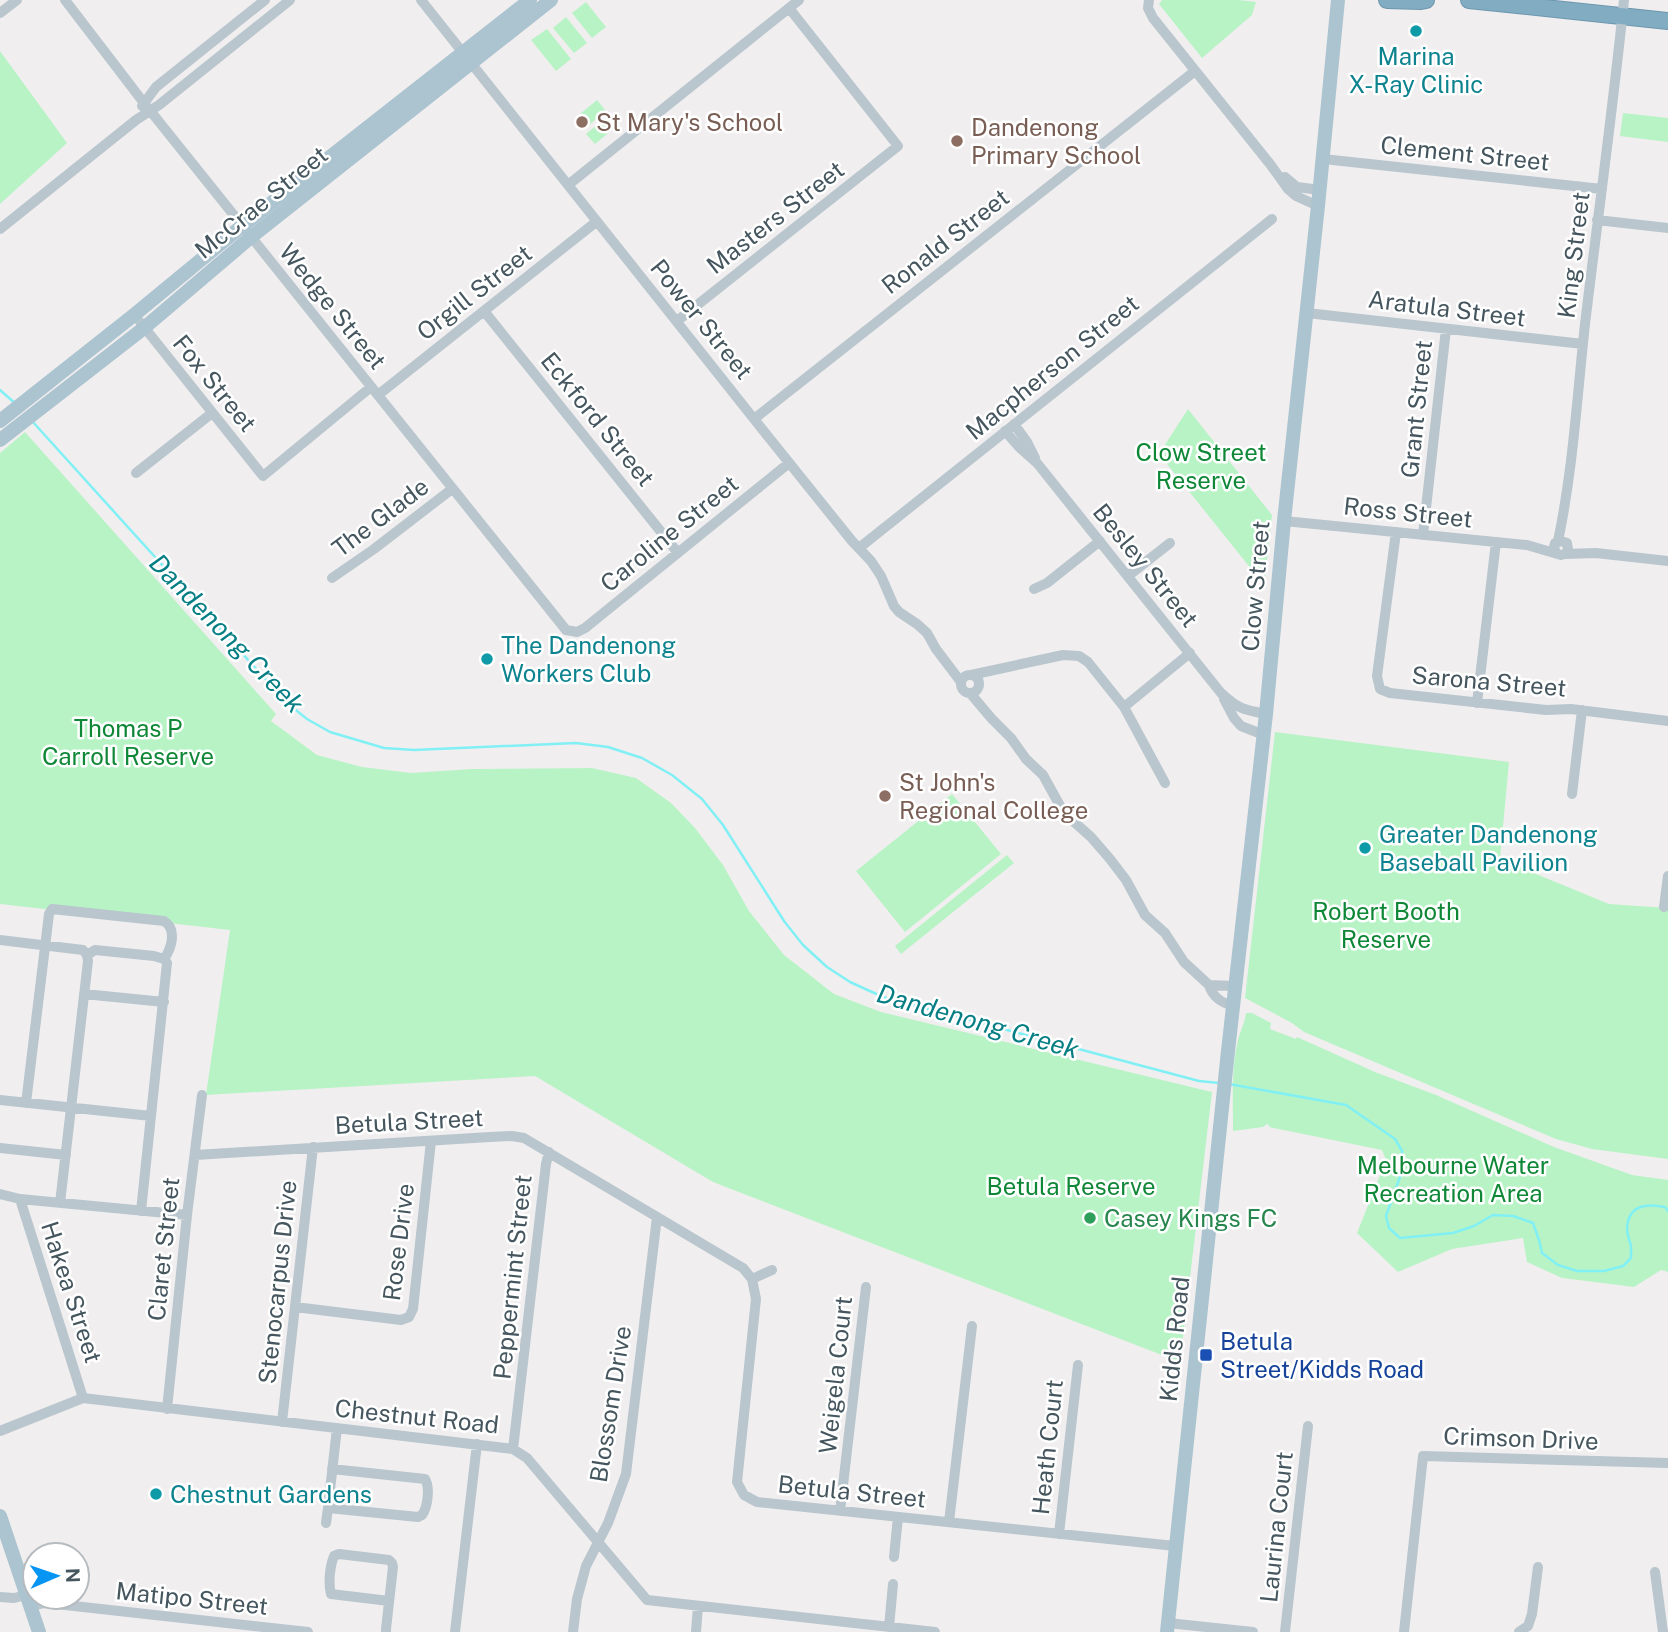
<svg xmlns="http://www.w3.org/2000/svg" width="1668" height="1632" font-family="'Public Sans',sans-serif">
  <rect width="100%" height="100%" fill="#f1eeef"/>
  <path fill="#b8f3c6" d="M1162,0H1239L1256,2L1252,15L1202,58L1159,4Z
    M586,2L606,27L592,38L572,13Z
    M566,17L587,43L574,53L553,28Z
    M547,29L571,59L556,71L531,40Z
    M0,51L67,143L0,204Z
    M597,100L606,111L583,130L574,119Z
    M1623,113L1668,118V142L1620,136Z
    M609,115L618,125L595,144L586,134Z
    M1188,409L1272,515L1264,585L1159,454Z
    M25,432L276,714L271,721L317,755L362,767L411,773L472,769L592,768L636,778L671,803L695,828L723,865L749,911L784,955L834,994L881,1012L1212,1092L1180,1362L713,1182L535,1076L206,1095L230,930L0,904V453Z
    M1275,732L1509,762L1500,859L1609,904L1668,908V1159L1592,1149L1556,1139L1304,1032L1292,1023L1245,998Z
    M952,794L1001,854L905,932L856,871Z
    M1007,855L1014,863L901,954L895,946Z
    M1246,1013H1252L1271,1023L1270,1029L1296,1039L1297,1037L1375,1072L1436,1095L1554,1147L1632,1175L1668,1180V1272L1661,1270L1634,1287L1562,1278L1527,1262L1523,1238L1452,1249L1398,1272L1357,1233L1386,1160L1382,1150L1269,1127V1125L1267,1124L1263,1127L1233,1131C1233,1101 1231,1069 1238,1040C1240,1031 1245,1023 1246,1013Z"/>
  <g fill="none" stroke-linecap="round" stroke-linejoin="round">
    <path stroke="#81f0f5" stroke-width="2.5" d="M0,390L16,404
      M32,421L287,703L307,719L330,732L384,748L414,750L576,743L608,747L642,758L672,775L702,799L723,825L784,921L803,945L827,967L850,982L883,997L1199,1081L1219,1083
      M1229,1084L1346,1105L1395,1139L1402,1151V1171L1386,1216L1389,1228L1400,1238L1453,1233L1474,1226L1493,1215L1513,1216L1533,1223L1539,1240L1542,1253L1558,1265L1577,1271H1604L1623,1266L1631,1258C1631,1254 1631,1250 1631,1246C1630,1241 1627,1235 1627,1229C1628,1205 1646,1203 1665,1207L1668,1211"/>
    <g stroke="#6c97ae" stroke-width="18">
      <path id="highway" d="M1387,0L1421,1L1426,0
        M1469,0L1668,21"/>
    </g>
    <path stroke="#b9c6cd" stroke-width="10" d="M65,0L144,103L566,630L577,632L585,628L789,463
      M421,0L754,419L852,541L871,561L881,576L894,606L899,612L917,624L927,633L936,649L961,682
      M1149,0L1148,8L1153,18L1270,164L1288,189L1296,196L1318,206
      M0,13L17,0
      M142,106L156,87L265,0
      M1323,159L1602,189
      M1285,177L1297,187L1320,190
      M568,185L799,0
      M1597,220L1668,228
      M0,229L136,120L159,105L290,0
      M484,311L678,553
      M1307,313L1583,344
      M677,321L898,146L789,8
      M140,322L263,476L371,387
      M378,395L596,222
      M754,419L1195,71
      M1014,424L1027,442L1035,458
      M1005,431L1019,447L1037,463L1221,693C1238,709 1244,710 1266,714
      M136,473L212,413
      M1284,521L1527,545L1561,555L1565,554L1568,550L1567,543L1561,541L1555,543L1554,547L1556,553
      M1396,532L1377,676L1380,689L1390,693L1546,710L1571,709L1668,721
      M1423,535L1446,329
      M1558,541C1573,470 1577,397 1585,324C1598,216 1613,108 1624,0
      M859,548L1272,219
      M1565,554L1596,553L1668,561
      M1128,576L1170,543
      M332,578L374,549L452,489
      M1034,589L1047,583L1100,541
      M971,675L1063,655L1079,656L1088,662L1124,707L1190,653
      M961 684a9 9 0 1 1 18 0a9 9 0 1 1-18 0Z
      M970,693L992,719L1011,738L1026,759L1043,775L1064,813L1091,837L1110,859L1126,880L1145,915L1165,933L1184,962L1209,985C1212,996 1222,1004 1233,1005
      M1224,699L1234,718L1241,726L1264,735
      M1477,703L1496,542
      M1124,707L1165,783
      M1572,794L1582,710
      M1664,907L1668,876
      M0,940L83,950L87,955L88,961L60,1203
      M87,955L95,950L154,956L164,959L167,963L141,1211
      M1209,985L1235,986
      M84,994L164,1002
      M0,1100L151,1116
      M26,1103L49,914L52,909L164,921C177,929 172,948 164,959
      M0,1148L66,1155
      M195,1155L490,1137L512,1136L524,1138L743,1268L752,1279L756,1299L737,1482L744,1495L757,1502L1175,1546
      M0,1194L20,1199L187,1215
      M20,1199L83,1398
      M752,1279L772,1270
      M295,1307L401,1320L409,1317L413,1309L431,1141
      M167,1409L187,1215L202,1095
      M282,1422L313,1147
      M0,1431L83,1398L513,1449L527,1458L647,1600L935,1632
      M513,1449L546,1164L549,1152
      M332,1469L425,1479C430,1487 428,1507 422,1515L418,1517L328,1508L337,1428
      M840,1511L866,1287
      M949,1522L972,1326
      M326,1523L328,1508
      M1059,1534L1078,1365
      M894,1557L898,1517
      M1655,1572L1663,1632
      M0,1597L14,1598L26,1595
      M30,1606L44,1603L56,1604L308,1632
      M1168,1623L1253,1632
      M889,1627L893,1584
      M386,1632V1629L393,1567L392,1563L389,1560L339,1554L334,1556C330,1566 328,1583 331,1594L389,1601
      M455,1632L477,1444
      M573,1632L577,1599L586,1566L608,1523L626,1474L657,1217
      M696,1632L698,1606
      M1285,1632L1308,1426
      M1404,1632L1423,1456L1668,1463
      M1519,1632L1528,1626L1532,1614L1538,1567"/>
    <path stroke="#abc4d0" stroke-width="14" d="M0,421L134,315L242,226L530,0
      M0,440L144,328L251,237L551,0
      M0,1516L39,1632
      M1167,1632L1228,1051L1266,714L1284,521L1318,206L1338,0"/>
    <use href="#highway" stroke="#81acc2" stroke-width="16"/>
  </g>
  <g fill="#0f9aa8" stroke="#fff" stroke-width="2.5">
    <circle cx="1416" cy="31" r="7"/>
    <circle cx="487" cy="659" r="7"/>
    <circle cx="1365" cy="848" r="7"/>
    <circle cx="156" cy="1494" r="7"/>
  </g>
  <g fill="#8d6e63" stroke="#fff" stroke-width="2.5">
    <circle cx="582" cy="122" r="7"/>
    <circle cx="957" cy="141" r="7"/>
    <circle cx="885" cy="796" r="7"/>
  </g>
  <circle fill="#2e9e5b" stroke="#fff" stroke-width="2.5" cx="1090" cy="1218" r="7"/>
  <rect fill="#1a4fb4" stroke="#fff" stroke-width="2.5" x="1199" y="1348" width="14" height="14" rx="3.5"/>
  <g text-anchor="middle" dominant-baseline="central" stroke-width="5" stroke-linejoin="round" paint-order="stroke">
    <g font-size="24" fill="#0d838f" stroke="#fff" text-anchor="start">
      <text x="1416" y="56" text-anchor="middle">Marina<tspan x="1416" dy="28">X-Ray Clinic</tspan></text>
      <text x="501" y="645">The Dandenong<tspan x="501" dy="28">Workers Club</tspan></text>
      <text x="1379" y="834">Greater Dandenong<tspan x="1379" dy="28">Baseball Pavilion</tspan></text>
      <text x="170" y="1494">Chestnut Gardens</text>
    </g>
    <g font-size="24" fill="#785e54" stroke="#fff" text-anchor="start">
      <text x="596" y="122">St Mary's School</text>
      <text x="971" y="127">Dandenong<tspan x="971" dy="28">Primary School</tspan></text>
      <text x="899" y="782">St John's<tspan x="899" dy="28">Regional College</tspan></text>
    </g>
    <g font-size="24" fill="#45565e" stroke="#fff">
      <text transform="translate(1465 153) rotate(6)">Clement Street</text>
      <text transform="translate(261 202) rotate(-39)">McCrae Street</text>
      <text transform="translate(775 217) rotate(-38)">Masters Street</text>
      <text transform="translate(945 241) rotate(-38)">Ronald Street</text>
      <text transform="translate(1573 255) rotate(-83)">King Street</text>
      <text transform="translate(474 292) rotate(-38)">Orgill Street</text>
      <text transform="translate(333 306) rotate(51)">Wedge Street</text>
      <text transform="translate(1447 308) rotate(7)">Aratula Street</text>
      <text transform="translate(702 319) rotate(51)">Power Street</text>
      <text transform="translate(1052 367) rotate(-39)">Macpherson Street</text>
      <text transform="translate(215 383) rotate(51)">Fox Street</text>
      <text transform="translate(1416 409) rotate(-84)">Grant Street</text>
      <text transform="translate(598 419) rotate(51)">Eckford Street</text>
      <text transform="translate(1408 512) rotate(6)">Ross Street</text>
      <text transform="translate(380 517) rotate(-37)">The Glade</text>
      <text transform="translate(669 533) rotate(-39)">Caroline Street</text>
      <text transform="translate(1146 565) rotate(51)">Besley Street</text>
      <text transform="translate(1255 586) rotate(-85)">Clow Street</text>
      <text transform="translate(1489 681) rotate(5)">Sarona Street</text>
      <text transform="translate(409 1121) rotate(-3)">Betula Street</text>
      <text transform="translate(398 1242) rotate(-83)">Rose Drive</text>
      <text transform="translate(163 1249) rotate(-84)">Claret Street</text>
      <text transform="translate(512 1277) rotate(-84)">Peppermint Street</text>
      <text transform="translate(277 1282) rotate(-84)">Stenocarpus Drive</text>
      <text transform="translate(72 1292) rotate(72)">Hakea Street</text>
      <text transform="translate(1174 1339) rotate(-84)">Kidds Road</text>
      <text transform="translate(835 1375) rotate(-84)">Weigela Court</text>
      <text transform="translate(610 1404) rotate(-81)">Blossom Drive</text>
      <text transform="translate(417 1416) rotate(6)">Chestnut Road</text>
      <text transform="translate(1521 1438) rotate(2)">Crimson Drive</text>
      <text transform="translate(1047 1447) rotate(-84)">Heath Court</text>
      <text transform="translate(852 1491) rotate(6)">Betula Street</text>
      <text transform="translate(1276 1527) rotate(-84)">Laurina Court</text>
      <text transform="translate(192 1598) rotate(6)">Matipo Street</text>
    </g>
    <g font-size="24" fill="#0e8736" stroke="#fff">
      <text x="1201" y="452">Clow Street<tspan x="1201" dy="28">Reserve</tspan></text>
      <text x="128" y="728">Thomas P<tspan x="128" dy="28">Carroll Reserve</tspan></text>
      <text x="1386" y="911">Robert Booth<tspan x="1386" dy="28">Reserve</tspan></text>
      <text x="1453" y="1165">Melbourne Water<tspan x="1453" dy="28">Recreation Area</tspan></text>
      <text x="1071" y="1186">Betula Reserve</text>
    </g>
    <g font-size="24" fill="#27864d" stroke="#fff" text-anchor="start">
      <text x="1104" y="1218">Casey Kings FC</text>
    </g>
    <g font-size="24" fill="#164399" stroke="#fff" text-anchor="start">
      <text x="1220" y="1341">Betula<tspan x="1220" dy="28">Street/Kidds Road</tspan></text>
    </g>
    <g font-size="26" font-style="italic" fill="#057e84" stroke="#fff">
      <text transform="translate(227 633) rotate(46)">Dandenong Creek</text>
      <text transform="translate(978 1021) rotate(16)">Dandenong Creek</text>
    </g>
  </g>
  <g transform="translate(56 1576) rotate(88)"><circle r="33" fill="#ffffff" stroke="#b5bbbf" stroke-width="2"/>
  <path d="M0-5L12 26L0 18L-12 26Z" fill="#0795f3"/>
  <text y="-10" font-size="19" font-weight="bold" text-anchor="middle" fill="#45565e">N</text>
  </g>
</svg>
